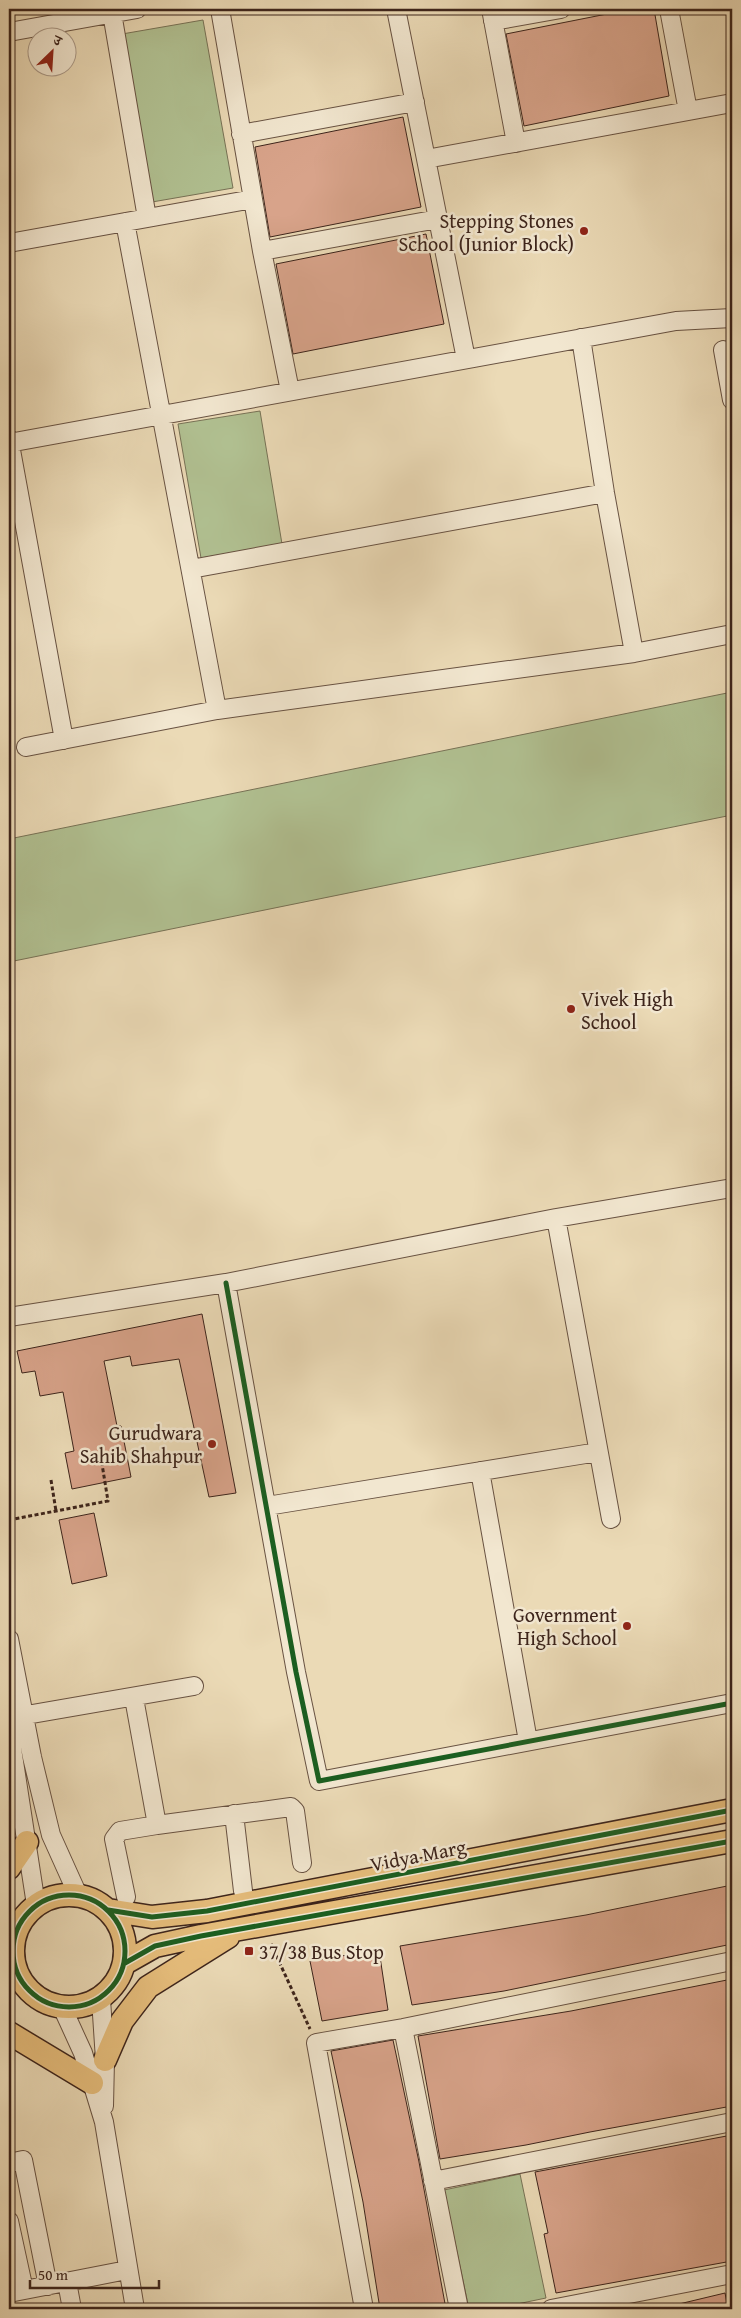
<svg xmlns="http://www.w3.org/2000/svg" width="741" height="2318" font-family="'Gentium Book Plus','Noto Serif Devanagari',serif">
  <rect width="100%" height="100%" fill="#ebdab6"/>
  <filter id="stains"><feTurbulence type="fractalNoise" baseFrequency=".004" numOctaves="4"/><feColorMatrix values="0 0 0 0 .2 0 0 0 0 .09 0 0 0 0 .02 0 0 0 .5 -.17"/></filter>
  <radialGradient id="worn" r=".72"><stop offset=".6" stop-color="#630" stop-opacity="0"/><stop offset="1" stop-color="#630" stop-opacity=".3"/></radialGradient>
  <path fill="#b1c192" stroke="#777256" d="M203,20L233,188L152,202L122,34Z
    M260,411L282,544L201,558L178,424Z
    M732,692V815L9,962V839Z
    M520,2174L546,2298L493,2309H469L444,2190Z"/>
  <path fill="#d8a38a" stroke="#3d241b" d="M632,9H654L669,96L524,126L506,34Z
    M403,117L421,207L270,237L255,147Z
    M426,234L444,324L293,354L276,264Z
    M202,1314L236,1493L209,1497L179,1359L132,1366L130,1356L104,1361L117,1426H121L131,1477L72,1489L65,1453L74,1451L63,1392L40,1396L35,1371L22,1373L17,1351Z
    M94,1513L107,1576L72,1584L59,1520Z
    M732,1885V1944L504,1991L412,2005L400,1946L586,1915Z
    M379,1950L388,2010L322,2021L310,1961Z
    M732,1979V2106L590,2132L526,2145L440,2159L418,2036L571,2011Z
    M393,2040L419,2162L446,2309H380L363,2202L331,2051Z
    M732,2135V2261L556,2293L544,2234L548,2233L535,2172Z
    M725,2293L728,2309H679V2304Z"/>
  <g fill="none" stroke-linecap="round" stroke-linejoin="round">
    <g stroke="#685242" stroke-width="20">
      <path id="minor" d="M220,9L262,251L290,391
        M396,9L466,359
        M491,9L516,143
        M669,9L688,111
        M112,13L147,218
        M493,21L561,9
        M9,32L137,9
        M241,134L415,102
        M426,159L732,103
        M125,222L217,710
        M9,243L253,199
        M262,251L438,219
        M581,338L605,493L634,653
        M723,350L732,400
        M9,439L64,740
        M9,443L676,321L732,318
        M191,569L605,493
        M26,747L217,710L634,653L732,634
        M556,1218L611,1519
        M226,1283L296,1672L319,1781L732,1703
        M9,1317L226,1283L556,1218L732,1188
        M480,1471L528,1741
        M267,1506L598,1452
        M9,1639L32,1757L51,1835L78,1895
        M134,1698L157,1825L291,1807L295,1811L302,1863
        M9,1718L194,1686
        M9,1729L36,1905
        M234,1814L243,1891
        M126,1897L114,1839L120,1831L157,1825
        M101,1999L105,2060L104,2106
        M62,2007L83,2053L104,2122L135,2309
        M403,2028L459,2309
        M9,2163L23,2160L48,2286
        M433,2181L732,2122
        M9,2221L24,2290
        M67,2282L72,2309
        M9,2293L127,2270
        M364,2309L316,2043L403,2028L732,1961
        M551,2309L732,2274"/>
    </g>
    <g stroke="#3d241b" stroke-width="25">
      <path id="major" d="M9,1868L27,1842
        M13 1951a56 56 0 1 1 112 0a56 56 0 1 1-112 0Z
        M108,1910L152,1917L207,1911L732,1810
        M125,1963L155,1946L201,1936L732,1841
        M9,2033L92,2083
        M105,2060L122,2021L148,1987L228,1937"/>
    </g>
    <path stroke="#3d241b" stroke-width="3" stroke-dasharray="4 2.5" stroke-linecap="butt" d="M51,1480L56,1511
      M9,1520L108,1501L102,1464
      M271,1944L310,2029"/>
    <use href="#minor" stroke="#f2e7d0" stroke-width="18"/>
    <use href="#major" stroke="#e6bd7b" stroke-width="22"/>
    <g stroke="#f2e7d0" stroke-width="8">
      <path id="cycleway" d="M226,1283L296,1672L319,1781L732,1703
        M13 1951a56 56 0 1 1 112 0a56 56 0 1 1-112 0Z
        M108,1910L152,1917L207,1911L732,1810
        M125,1963L155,1946L201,1936L732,1841"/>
    </g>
    <use href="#cycleway" stroke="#1b5e20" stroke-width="5"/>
  </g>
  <g fill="#8f2418" stroke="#f2e7d0" stroke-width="2">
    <circle cx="584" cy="231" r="5"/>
    <circle cx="571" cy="1009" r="5"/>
    <circle cx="212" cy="1444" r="5"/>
    <circle cx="627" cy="1626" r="5"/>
    <rect x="244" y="1946" width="10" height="10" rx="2.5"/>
  </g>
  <g text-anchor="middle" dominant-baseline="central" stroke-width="5" stroke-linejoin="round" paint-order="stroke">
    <g font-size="20" fill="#3d241b" stroke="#f2e7d0" text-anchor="end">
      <text x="574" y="220">Stepping Stones<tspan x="574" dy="23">School (Junior Block)</tspan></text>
      <text x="581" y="998" text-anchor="start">Vivek High<tspan x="581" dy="23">School</tspan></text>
      <text x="202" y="1432">Gurudwara<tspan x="202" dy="23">Sahib Shahpur</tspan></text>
      <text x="617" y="1614">Government<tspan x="617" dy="23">High School</tspan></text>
      <text x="259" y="1951" text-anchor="start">37/38 Bus Stop</text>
    </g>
    <g font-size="20" fill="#3d241b" stroke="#f2e7d0">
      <text transform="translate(418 1855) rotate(-11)">Vidya Marg</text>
    </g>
  </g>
  <rect width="741" height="2318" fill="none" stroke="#ebdab6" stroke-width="30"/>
  <rect x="10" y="10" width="721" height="2298" fill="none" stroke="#3d241b" stroke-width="2.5"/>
  <rect x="15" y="15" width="711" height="2288" fill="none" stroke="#3d241b"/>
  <g transform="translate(52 52) rotate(25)"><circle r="24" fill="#f2e7d0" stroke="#aa9988"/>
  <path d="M0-4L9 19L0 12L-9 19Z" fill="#8f2418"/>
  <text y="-8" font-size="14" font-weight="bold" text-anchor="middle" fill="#3d241b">उ</text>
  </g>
  <path d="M30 2280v8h129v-8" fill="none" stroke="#3d241b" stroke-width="2.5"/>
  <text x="38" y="2280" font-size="15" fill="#3d241b" stroke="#f2e7d0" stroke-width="4" paint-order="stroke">50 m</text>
  <rect width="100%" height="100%" filter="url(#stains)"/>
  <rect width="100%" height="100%" fill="url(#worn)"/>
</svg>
